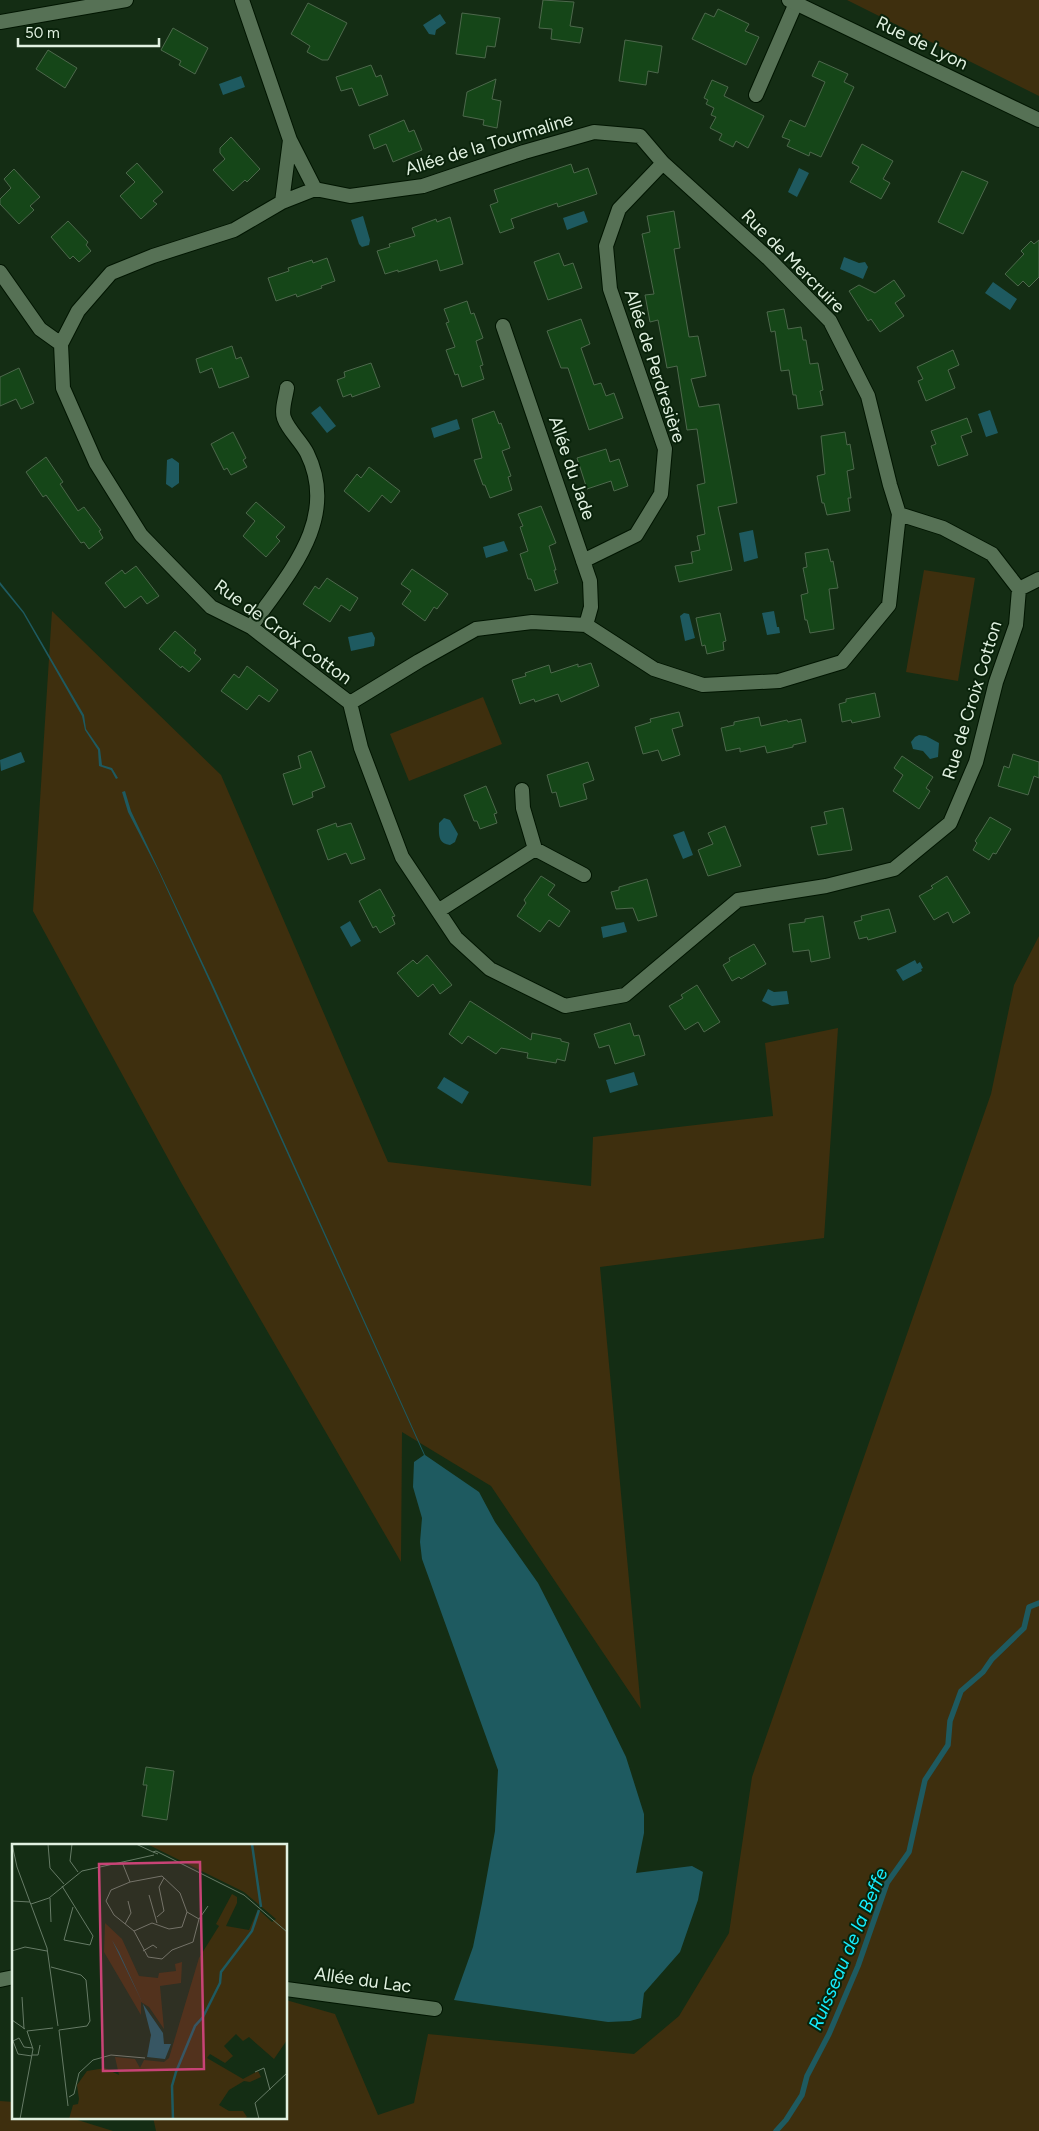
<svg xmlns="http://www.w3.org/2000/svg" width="1039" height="2131" font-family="Figtree,sans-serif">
  <rect width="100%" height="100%" fill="#142d14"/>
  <path fill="#3e2f0e" d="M847,0H1039V96Z
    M924,570L975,578L958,681L906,672Z
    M52,611L221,775L388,1162L591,1186L593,1137L773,1116L765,1043L838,1028L824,1238L600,1267L641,1709L491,1486L402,1432L401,1562L182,1184L33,911Z
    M483,697L502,744L409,781L390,734Z
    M1039,936V2131H156L153,2117H286V2000L335,2014L378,2115L414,2103L428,2034L634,2054L679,2016L729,1933L752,1777L991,1094L1014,985Z
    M0,2101L14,2102V2117H68L113,2131H0Z"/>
  <path fill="#1e5a60" d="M440,14L446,23L436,30L435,35L429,34L423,25Z
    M241,76L245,87L223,95L219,84Z
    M799,168L809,173L797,197L788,192Z
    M584,211L588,222L567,230L563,218Z
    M363,216L370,240L369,245L362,247L359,244L351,220Z
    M844,257L859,263L865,262L868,267L863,279L840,269Z
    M993,282L1017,299L1010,310L985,293Z
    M320,406L336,426L327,433L311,413Z
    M990,410L998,433L986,437L978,414Z
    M457,419L460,429L434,438L431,428Z
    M172,458L179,463V483L172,488L166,484L167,460Z
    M753,530L758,558L744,562L739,533Z
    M504,541L508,551L486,558L483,547Z
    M0,582L24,612L84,715L86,729L100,749L102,765L112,768L118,778L116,779L111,770L99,766L98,750L85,730L82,716L23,613L0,585Z
    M774,611L777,627H779L780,633L767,635L762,613Z
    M684,613L689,614L695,638L685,641L680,616Z
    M372,632L375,638L374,646L351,651L348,637Z
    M919,735L926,736L939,743L938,757L930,759L923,751L913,749L911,742L915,737Z
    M21,752L25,762L1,771L0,760Z
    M125,791L131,811L214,987L425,1455L479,1492L495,1522L538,1583L605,1714L626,1757L644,1814V1833L636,1873L692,1866L703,1872L698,1900L680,1952L644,1993L641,2018L630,2021L608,2022L454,2000L473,1947L482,1903L495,1831L498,1770L422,1559L420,1542L422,1518L413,1487L414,1462L424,1455L212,987L158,870L128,812L122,792Z
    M444,818L450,820L458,834L455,842L450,845C437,844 439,833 439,823Z
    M684,831L693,855L683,859L673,835Z
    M350,921L361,941L351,947L340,927Z
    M624,922L627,932L603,938L601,927Z
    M915,960L917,964L920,962L923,968L921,969L922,971L903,981L896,970Z
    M768,989L774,992L787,991L789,1004L772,1006L762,1001Z
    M634,1072L638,1085L610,1093L606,1080Z
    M444,1077L469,1092L462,1104L437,1088Z"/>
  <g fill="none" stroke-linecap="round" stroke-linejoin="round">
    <path stroke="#1e5a60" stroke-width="5.5" d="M776,2131L786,2120L802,2095L807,2076L829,2034L858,1966L887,1883L909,1852L925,1780L948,1745L950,1721L961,1691L983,1672L992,1659L1024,1628L1029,1607L1039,1603"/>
  </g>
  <path fill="#154618" stroke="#4d684c" d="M543,0L574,2L570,26L583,28L580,43L551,39L552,29L539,28Z
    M308,3L347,23L328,60H322L307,52L310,46L291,34Z
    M718,9L749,24L745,31L759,37L746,65L692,39L705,13L714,17Z
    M462,13L500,18L495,47L487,46L485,58L456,54Z
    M173,28L208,48L195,74L179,65L181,61L161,50Z
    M625,40L662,46L658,73L648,71L646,85L619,81Z
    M48,50L77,68L65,88L36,69Z
    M819,61L848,74L844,82L854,87L821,157L810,152L809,156L787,146L790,140L782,137L790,120L805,127L825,82L812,76Z
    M371,65L376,77L381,75L388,95L359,106L352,88L341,91L336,77Z
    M496,79L492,99L501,101L497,128L483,125L484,120L463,116L467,92Z
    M712,80L728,87L724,96L764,116L748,148L736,141L733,147L719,140L722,134L710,128L716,117L711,115L714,108L706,104L708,100L704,98Z
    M404,120L409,132L414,130L422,150L393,162L386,144L374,149L369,135Z
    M231,137L260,169L247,182L245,180L233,191L213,170L225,159L220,153V148Z
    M862,144L893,161L883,179L890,183L881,199L850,182L859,167L852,163Z
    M137,163L163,192L153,201L157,204L141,219L120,196L135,182L126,173Z
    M571,164L574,173L588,168L597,194L558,207L557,203L511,219L514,228L500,233L490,205L498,202L494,190Z
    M14,169L40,197L30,206L34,210L19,224L0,204V199L11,188L4,179Z
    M962,171L988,182L963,234L938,222Z
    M674,211L680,248L674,249L689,337L698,336L706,376L691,379L699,407L719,404L737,503L718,507L732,570L679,582L675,566L693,563L691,552L700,550L697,536L705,534L697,485L705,483L697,429L687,430L677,366L667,368L658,320L650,322L645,295L654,294L642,234L650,232L647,216Z
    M450,217L463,264L440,271L437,260L398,272V270L385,274L377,251L390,247L389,244L415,236L412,228L436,219L437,222Z
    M68,221L88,242L86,245L91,251L79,262L73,256L70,259L51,237Z
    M1039,240V277L1029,287L1023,281L1018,286L1005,274L1024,254L1021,251L1031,241L1034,244Z
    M559,253L564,266L573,263L582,288L548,300L534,262Z
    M327,258L335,281L321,286L322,288L297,297L296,294L276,301L268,278L289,271L288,268L312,260L313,263Z
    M894,280L905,296L895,303L904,316L880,332L871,319L868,321L849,291L859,285L875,293Z
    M467,301L471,314L474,313L483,338L476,341L483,365L480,366L484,379L462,387L458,374L455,375L446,350L455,347L446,323L449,322L444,309Z
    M784,309L788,329L801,327L803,340H806L810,364L818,363L823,390L820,391L823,405L798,409L796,395H793L789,370L781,371L775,331L771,332L767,312Z
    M581,319L590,344L581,348L594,385L601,383L606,396L614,393L623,418L589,430L568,368H561L547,331Z
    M232,346L236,359L241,357L249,377L219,388L212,368L200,373L196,359Z
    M953,350L959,365L948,370L955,388L926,401L918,381L923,379L917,367Z
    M371,363L380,387L352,397L351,394L343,397L337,380L345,377L344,372Z
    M19,368L34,403L21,409L16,399L0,406V377Z
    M494,411L499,424L501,423L510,448L502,451L511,476L508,477L512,490L490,498L485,485H483L474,460L482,458L472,419Z
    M967,418L972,432L961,436L968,455L938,466L931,446L936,444L931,431Z
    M233,432L246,458L243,460L247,467L231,475L227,468L224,470L211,444Z
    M845,432L847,445L850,444L854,469L847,471L851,498H848L850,511L827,515L824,503H822L817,476L825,474L821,436Z
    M606,449L610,462L619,459L628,486L614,491L611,481L587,489L577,458Z
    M46,457L63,482L60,484L78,511L84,507L101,530L99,531L103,538L89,549L84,542L81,543L46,495L43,497L26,472Z
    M369,467L400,491L391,503L382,495L369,512L344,491L357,474L361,478Z
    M256,502L285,527L276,537L280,541L266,557L243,536L255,521L246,513Z
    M541,506L556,543L549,546L556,570H554L558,583L535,591L531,579H528L520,554L528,551L520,527L523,526L518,514Z
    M828,549L831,562L833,561L838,588L829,589L834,629L810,633L807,620H805L801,595L808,593L803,568L807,567L805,553Z
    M136,566L159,596L147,604L141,596L125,608L105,583L122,570L125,574Z
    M412,569L448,594L437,609L434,607L425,621L402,604L411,591L401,584Z
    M327,578L358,598L350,611L341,605L330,622L303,604L315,586L319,589Z
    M720,613L726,641L723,642L724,650L707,654L705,645L702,646L696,618Z
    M175,631L196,650L194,653L201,659L189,672L182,666L181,668L159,649Z
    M591,663L599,686L561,702L558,694L535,702L534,699L520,704L512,680L526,676L525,673L549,665L551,673L578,664V667Z
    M247,666L278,690L269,702L259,695L247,710L221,691L234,674L239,678Z
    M875,693L880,717L852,723L851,720L842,722L839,704L846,702V699Z
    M679,712L683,726L672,729L680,755L662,761L658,750L643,754L635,727L651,722L650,719Z
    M759,717L761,726L787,720L788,722L801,719L806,742L793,745V747L767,753L765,746L740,752V748L726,751L721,728L734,725V722Z
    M311,751L325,787L312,792L313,797L293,805L283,774L301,768L298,756Z
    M1013,754L1039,762V778L1034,776L1028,795L998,786L1004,766L1009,768Z
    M902,756L933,777L926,788L930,791L919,809L893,791L903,775L894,768Z
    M588,762L594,780L583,784L587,799L560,807L556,792L552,793L547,775Z
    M486,786L497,813L494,814L497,823L480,829L477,821H474L464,795Z
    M843,808L852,850L818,855L811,827L827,824L824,812Z
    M990,817L1011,829L996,854L993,853L989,860L973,850L977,843L975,841Z
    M336,823L337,827L351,823L365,859L351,864L346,853L328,860L317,830Z
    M725,826L741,866L708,876L698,850L713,844L708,833Z
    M541,876L555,885L548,895L570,911L559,927L549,920L540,932L517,916L526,903L524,900Z
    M947,876L970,913L953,923L948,912L934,920L919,896L933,888L931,886Z
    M647,879L657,916L638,921L633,908L616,909L611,892L619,890V887Z
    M380,889L395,916L392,917L395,924L380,933L376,926L373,928L359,901Z
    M889,909L896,932L868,940L867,937L859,939L854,922L862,920L861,916Z
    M823,916L830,958L811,962L809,950L793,952L789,924L805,922V919Z
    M754,944L766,964L741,979L739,977L732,981L723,965L730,961L729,958Z
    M427,955L452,985L440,994L433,984L418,997L397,973L413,960L417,964Z
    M697,985L720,1022L704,1032L698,1022L685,1030L669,1006L683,998L681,995Z
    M470,1001L531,1040L532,1033L561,1039V1041L569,1043L565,1061L557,1059L556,1063L527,1058L528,1053L501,1048L496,1054L468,1036L462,1044L449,1034Z
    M630,1023L634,1036L639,1035L645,1055L615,1064L609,1045L599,1048L594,1034Z
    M146,1767L174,1771L167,1820L142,1816L147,1785H143Z"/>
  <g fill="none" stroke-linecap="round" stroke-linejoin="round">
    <g stroke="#001501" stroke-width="16">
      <path id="minor" d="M242,0L290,140L315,189
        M0,22L126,0
        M756,95L796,3
        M315,189L282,202L234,230L153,256L111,273L78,311L61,344L63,388L96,463L141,535L211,607L251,627L350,703L361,748L402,857L456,938L490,969L565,1006L625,995L738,900L826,886L894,869L950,823L976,762L996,682L1016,625L1019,589L992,554L943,528L899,514
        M315,189L350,196L423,186L524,152L594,132L640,136L663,163L769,259L830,321L868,396L890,485L899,514L889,605L842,662L779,681L703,685L654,669L586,625L532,622L476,629L419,661L350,703
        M282,202L290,140
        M0,272L40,329L61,344
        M503,326L590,581L591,607L586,625
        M583,561L636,535L661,494L665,449L610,289L606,246L619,209L663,163
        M1019,589L1039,579
        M251,627C287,575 340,520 307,453C301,441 288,430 284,418C281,410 286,396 287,388
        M522,790L523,808L535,849
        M438,911L535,849L584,875
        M0,1980L14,1977
        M286,1989L435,2009"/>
    </g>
    <g stroke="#001501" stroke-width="16">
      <path id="tertiary" d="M789,0L1039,120"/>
    </g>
    <use href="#minor" stroke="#567155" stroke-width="14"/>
    <use href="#tertiary" stroke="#567155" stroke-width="14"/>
  </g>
  <g text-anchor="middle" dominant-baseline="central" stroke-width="4" stroke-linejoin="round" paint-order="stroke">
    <g font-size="18" fill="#e1f1e1" stroke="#0a230b">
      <text transform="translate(922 43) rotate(26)">Rue de Lyon</text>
      <text transform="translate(489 144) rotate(-17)">Allée de la Tourmaline</text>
      <text transform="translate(793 261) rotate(45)">Rue de Mercruire</text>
      <text transform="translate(655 366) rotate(72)">Allée de Perdresière</text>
      <text transform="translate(572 468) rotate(71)">Allée du Jade</text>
      <text transform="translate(283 632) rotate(36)">Rue de Croix Cotton</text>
      <text transform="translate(972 700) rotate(-73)">Rue de Croix Cotton</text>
      <text transform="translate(363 1980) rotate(8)">Allée du Lac</text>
    </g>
    <g font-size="19" font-style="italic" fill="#15edfe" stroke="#0a230b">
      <text transform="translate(848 1949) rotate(-67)">Ruisseau de la Beffe</text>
    </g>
  </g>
  <g transform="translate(12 1844)">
    <rect width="275" height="275" fill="#142d14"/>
    <path d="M135,0H275V196L262,215L237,193L231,197L224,190L212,202L221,212L213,219L198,210L195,214L231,235L246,227L249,233L238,238L232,237L217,246L207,261L217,267H231L235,273L232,275H57L61,261L66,260L67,255L65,241L75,227L93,224L107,231L103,213L123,215L128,224L132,216L152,218L157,214L187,114L207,82L204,80L220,50L225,53V59L214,82L237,86L246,65L260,78L264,75L232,48ZM93,79L110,95L127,132L146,134L147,129L164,127L163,120L170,118L169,139L148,142L152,185L137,163L129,158V171L92,108Z" fill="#3e2f0e"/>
    <path d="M100,96L107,108L131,160L151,189L152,200H159L153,215L135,213L139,191L131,160Z" fill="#1e5a60"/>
    <path fill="none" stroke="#1e5a60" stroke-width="2.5" d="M240,0L249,63M161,275L160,242L164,228L183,182L191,173L208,139L209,128L240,87L247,66"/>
    <path fill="none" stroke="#667b66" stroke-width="1" d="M0,0L5,23L35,104L46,182M36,0L38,24L52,40M60,0L58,17L66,28M124,0L141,8M146,10L141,8L144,7L232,51L275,88M110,18L118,38M50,42L81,92L78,101L52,96L61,63M137,51L145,79M38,54L39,78M0,57L18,58M19,60L37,54L70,27L142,11M145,73L152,67L147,43L152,34M187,75L196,62M113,80L119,69L116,57M122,87L140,79L157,85L170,83L175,68L168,49L150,32L118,38L99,46L94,57L102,71L122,87L136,113L150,115L160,106L181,98L187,75L175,68M0,107L13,103L35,107M131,107L141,101L145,104M39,123L69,131L74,136L78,177L75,182L47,186M10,153L12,185M0,176L13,185M47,186L56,262M20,211H26L28,201M20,212L6,210L1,197L7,194L12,203L21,204M243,228L252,224L258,246M57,253L62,250L67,229L81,216L99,211L133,214M8,275L21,205L15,187L41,184M247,275L243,259L275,229"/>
    <path fill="#c84376" fill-opacity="0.15" stroke="#c84376" stroke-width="2.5" d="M188,18L192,225L91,227L87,20Z"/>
    <rect width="275" height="275" fill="none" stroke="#e1f1e1" stroke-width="2.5"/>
  </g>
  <path d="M18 38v8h141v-8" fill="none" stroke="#e1f1e1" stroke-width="2.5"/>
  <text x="25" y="38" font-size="15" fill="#e1f1e1" stroke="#0a230b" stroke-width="4" paint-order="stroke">50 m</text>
</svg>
